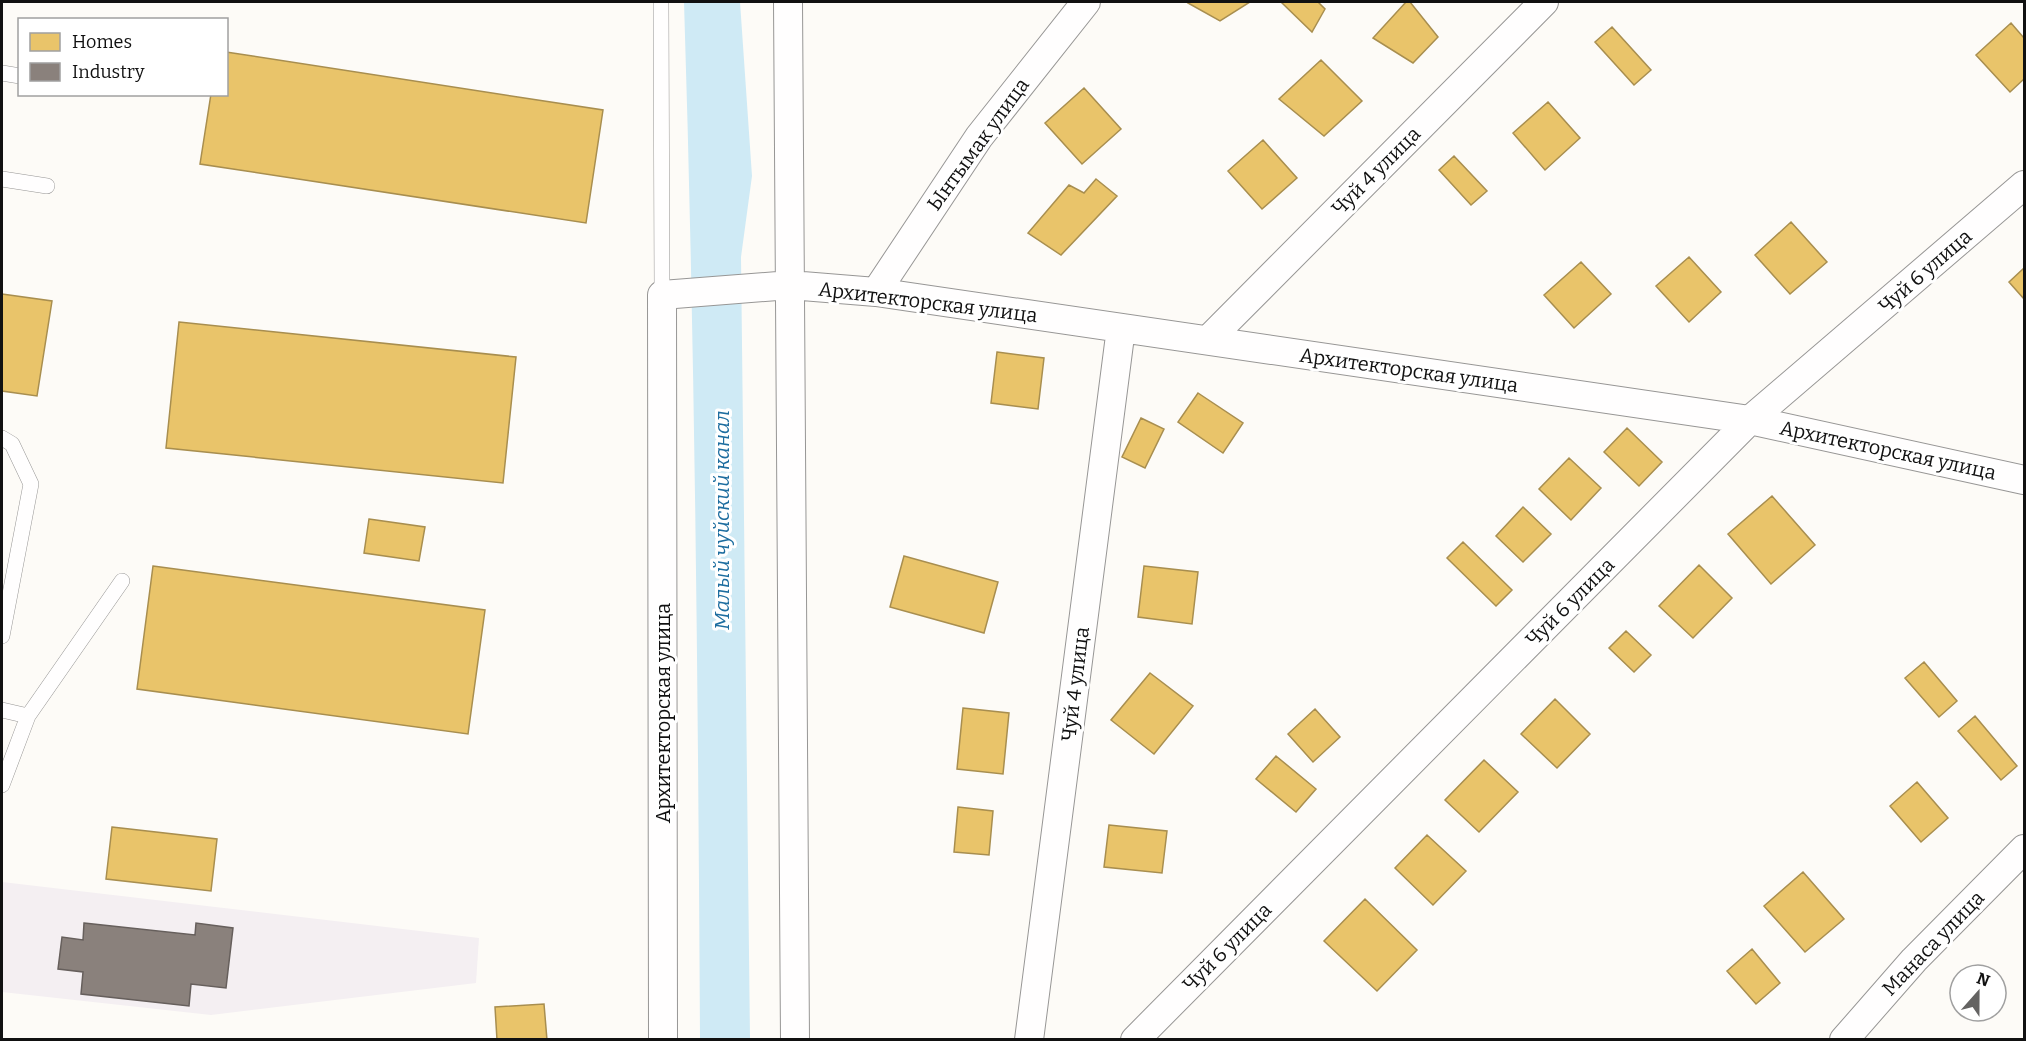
<svg xmlns="http://www.w3.org/2000/svg" width="2026" height="1041" font-family="Bitter,serif">
  <rect width="100%" height="100%" fill="#fdfbf7"/>
  <path fill="#f4eff2" d="M2,882L479,938L476,983L211,1015L2,992Z"/>
  <path fill="#cfeaf5" d="M684,2H740L752,176L741,257L750,1039H700C698,693 695,348 684,2Z"/>
  <path fill="#e9c46a" stroke="#a88e4f" stroke-width="1.5" d="M1189,2H1250L1220,21L1188,3Z
    M1281,2H1318L1325,9L1312,32Z
    M1406,2H1410L1438,37L1413,63L1373,38Z
    M2011,23L2024,38V79L2010,92L1976,55Z
    M1612,27L1651,70L1634,85L1595,42Z
    M226,52L603,110L586,223L200,164L211,94H226Z
    M1321,60L1362,101L1324,136L1279,99Z
    M1084,88L1121,129L1082,164L1045,123Z
    M1548,102L1580,138L1545,170L1513,133Z
    M1263,140L1297,178L1262,209L1228,171Z
    M1454,156L1487,191L1471,205L1439,170Z
    M1096,179L1117,196L1061,255L1028,233L1069,185L1084,193Z
    M1791,222L1827,262L1790,294L1755,255Z
    M1689,257L1721,292L1689,322L1656,286Z
    M1581,262L1611,294L1574,328L1544,295Z
    M2024,268V299L2009,282Z
    M2,294L52,301L37,396L2,391Z
    M179,322L516,357L503,483L166,448Z
    M997,352L1044,358L1038,409L991,403Z
    M1198,393L1243,423L1223,453L1178,422Z
    M1141,418L1164,429L1145,468L1122,457Z
    M1627,428L1662,462L1639,486L1604,452Z
    M1569,458L1601,488L1571,520L1539,489Z
    M1772,496L1815,545L1771,584L1728,534Z
    M1523,507L1551,534L1523,562L1496,536Z
    M369,519L425,527L419,561L364,553Z
    M1463,542L1512,590L1496,606L1447,558Z
    M904,556L998,582L984,633L890,607Z
    M1699,565L1732,598L1693,638L1659,606Z
    M153,566L485,610L468,734L137,689Z
    M1144,566L1198,572L1192,624L1138,617Z
    M1626,631L1651,655L1634,672L1609,648Z
    M1924,662L1957,701L1939,717L1905,678Z
    M1150,673L1193,706L1154,754L1111,720Z
    M1555,699L1590,734L1557,768L1521,734Z
    M963,708L1009,713L1003,774L957,769Z
    M1315,709L1340,737L1313,762L1288,734Z
    M1975,716L2017,766L2001,780L1958,731Z
    M1276,756L1316,789L1296,812L1256,779Z
    M1484,760L1518,792L1479,832L1445,800Z
    M1917,782L1948,818L1921,842L1890,806Z
    M958,807L993,811L989,855L954,852Z
    M1109,825L1167,831L1162,873L1104,867Z
    M112,827L217,839L211,891L106,879Z
    M1427,835L1466,871L1433,905L1395,868Z
    M1803,872L1844,919L1805,952L1764,906Z
    M1365,899L1417,950L1377,991L1324,941Z
    M1752,949L1780,983L1756,1004L1727,971Z
    M544,1004L547,1040H497L495,1007Z"/>
  <path fill="#8a817c" stroke="#665f5c" stroke-width="1.5" d="M84,923L195,935L196,923L233,928L226,988L191,984L189,1006L81,994L83,972L58,969L62,937L83,940Z"/>
  <g fill="none" stroke-linecap="round" stroke-linejoin="round">
    <g stroke="#979695" stroke-width="16">
      <path id="service" d="M661,2L662,295
        M2,73L20,76
        M2,179L47,186
        M2,438L12,444L31,484L2,636
        M2,710L28,716L122,581
        M2,785L28,716"/>
    </g>
    <g stroke="#979695" stroke-width="30">
      <path id="minor" d="M788,2L795,1040
        M876,292L979,137L1086,2
        M1208,340L1544,2
        M663,1040L662,295L790,285L876,292L1750,420L2024,480
        M1029,1040L1121,328
        M1135,1040L1750,420L2024,185
        M1844,1040L1914,960L2024,849"/>
    </g>
    <use href="#service" stroke="#fffefe" stroke-width="15"/>
    <use href="#minor" stroke="#fffefe" stroke-width="28"/>
  </g>
  <g text-anchor="middle" dominant-baseline="central" stroke-width="6" stroke-linejoin="round" paint-order="stroke">
    <g font-size="20" fill="#111" stroke="#fff">
      <text transform="translate(978 144) rotate(-54)">Ынтымак улица</text>
      <text transform="translate(1376 171) rotate(-45)">Чуй 4 улица</text>
      <text transform="translate(1925 271) rotate(-41)">Чуй 6 улица</text>
      <text transform="translate(928 302) rotate(7)">Архитекторская улица</text>
      <text transform="translate(1409 370) rotate(8)">Архитекторская улица</text>
      <text transform="translate(1888 450) rotate(12)">Архитекторская улица</text>
      <text transform="translate(1570 602) rotate(-45)">Чуй 6 улица</text>
      <text transform="translate(1075 684) rotate(-83)">Чуй 4 улица</text>
      <text transform="translate(663 713) rotate(-90)">Архитекторская улица</text>
      <text transform="translate(1933 943) rotate(-46)">Манаса улица</text>
      <text transform="translate(1227 947) rotate(-45)">Чуй 6 улица</text>
    </g>
    <g font-size="21" font-style="italic" fill="#1d6d9f" stroke="#fff">
      <text transform="translate(722 520) rotate(-90)">Малый чуйский канал</text>
    </g>
  </g>
  <rect width="2026" height="1041" fill="none" stroke="#111111" stroke-width="6"/>
  <rect x="18" y="18" width="210" height="78" fill="#ffffff" stroke="#a0a0a0" stroke-width="1.5"/>
  <rect x="30" y="33" width="30" height="18" fill="#e9c46a" stroke="#a0a0a0" stroke-width="1.5"/>
  <text x="72" y="48" font-size="18" fill="#111111">Homes</text>
  <rect x="30" y="63" width="30" height="18" fill="#8a817c" stroke="#a0a0a0" stroke-width="1.5"/>
  <text x="72" y="78" font-size="18" fill="#111111">Industry</text>
  <g transform="translate(1978 993) rotate(21)"><circle r="28" fill="#ffffff" stroke="#a0a0a0" stroke-width="1.5"/>
  <path d="M0-4.5L10 22L0 15L-10 22Z" fill="#646362"/>
  <text y="-9" font-size="16" font-weight="bold" text-anchor="middle" fill="#111111">N</text>
  </g>
</svg>
